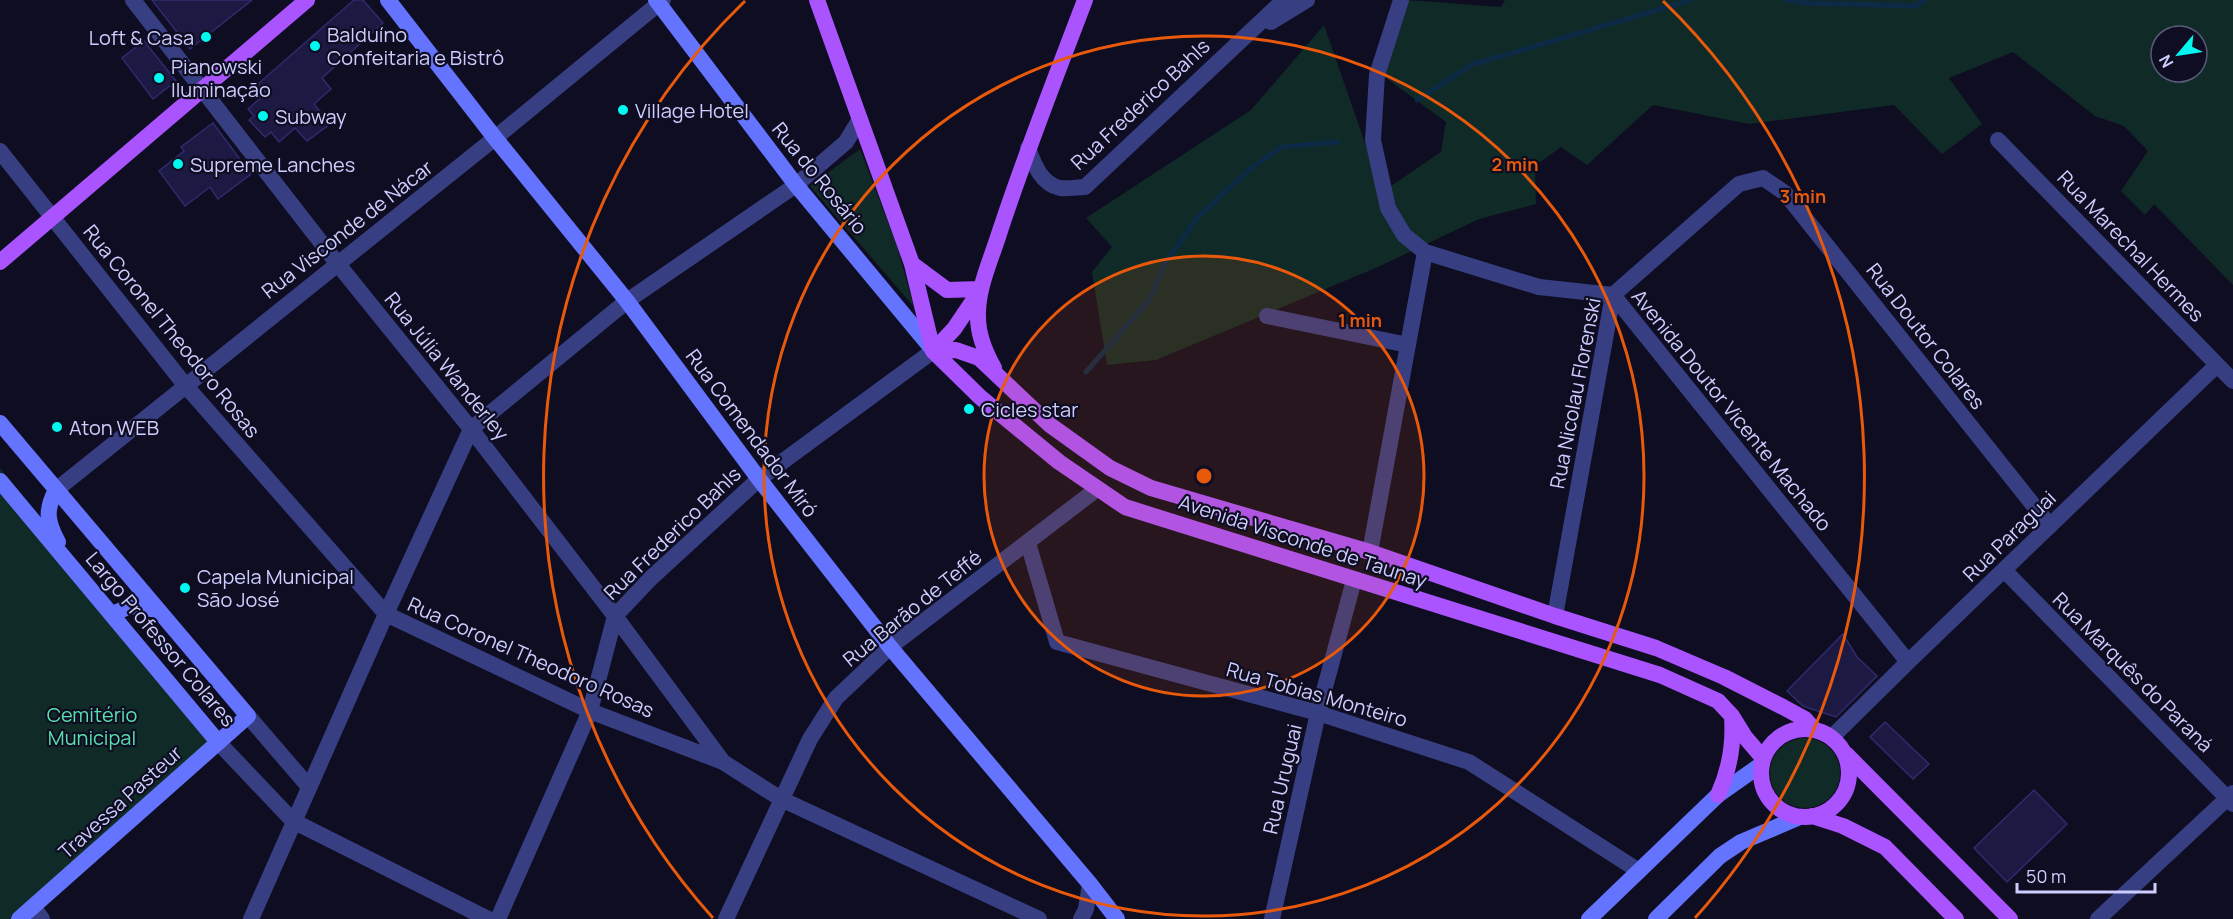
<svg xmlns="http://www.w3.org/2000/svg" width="2233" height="919" font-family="Manrope,sans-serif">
  <rect width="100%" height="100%" fill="#0e0d21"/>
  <path fill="#102b27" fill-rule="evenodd" d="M1407,0L1501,7L1505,0H2233V285L2154,204L2145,215L2121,191L2148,151L2124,126L2095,116L2013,52L1949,78L1982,124L1942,154L1894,105L1749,124L1653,105L1587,165L1561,147L1535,166L1536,204L1479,219L1378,267L1156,360L1107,365L1092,272L1112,247L1086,218L1251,110L1324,25L1382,192L1441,152L1446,122L1382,75ZM2161,36H2197V72H2161Z
    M860,149L897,246L914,307L810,186Z
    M0,468L219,735L31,905L11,919H0Z
    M1770 773a35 35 0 1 1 70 0a35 35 0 1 1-70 0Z"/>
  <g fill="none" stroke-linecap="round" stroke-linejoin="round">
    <path stroke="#0c2a46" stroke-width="5" d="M1786,0L1807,3L1915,6L1925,0
      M1417,100L1471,65L1691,0
      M1086,372L1150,299L1165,263L1198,217L1249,170L1281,147L1338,142"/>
  </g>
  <path fill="#1c1942" stroke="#2f2b6f" stroke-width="1.5" d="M152,0H252L190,49Z
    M354,0H363L383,23L322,78L331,89L314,104L330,124L307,141L295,128L279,142L271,132L265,137L249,120L254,116L248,109L266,93L258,84Z
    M144,41L176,81L153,99L122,58Z
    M213,123L251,174L218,199L210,187L185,206L159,171L184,151L181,147Z
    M1843,634L1857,657L1877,676L1836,717L1803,706L1787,691Z
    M1885,722L1929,764L1913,779L1870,737Z
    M2034,790L2067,824L2007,882L1974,848Z"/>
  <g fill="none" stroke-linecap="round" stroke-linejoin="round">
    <path stroke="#373e81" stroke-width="16" d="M133,0L337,263L471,429L615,616L723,762
      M1401,0L1377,75L1373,140L1388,208L1404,235L1425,252L1539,287L1613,295L1908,662
      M1271,22L1307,0
      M1998,140L2233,381
      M1028,148C1034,164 1041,184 1060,188C1068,189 1078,187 1085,187L1284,0
      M0,151L185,385L386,614L590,711L723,762L781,799L1039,919
      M1267,316L1408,345
      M56,490L495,138L663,0
      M1028,543L1057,642L1318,713L1469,762L1639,871
      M1370,552L1425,252
      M2004,570L2233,804
      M1555,616L1613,295L1739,184L1763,178L1785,193L2050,526
      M248,716L309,787
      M1832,737L1908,662L2217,365
      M218,742L293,821L488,919
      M34,908L42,919
      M251,919L386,614L471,429L627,301L796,185L846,142L860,119
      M498,919L590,711L615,616L651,578L759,479L933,351
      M726,919L810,739L836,698L890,647L1097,489
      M1081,919L1086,909L1090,884
      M1272,919L1318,713L1354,580
      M2098,919L2233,793"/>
    <path stroke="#6474ff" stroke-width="16" d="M388,0L495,138L627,301L759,479L890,647L1090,884L1117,919
      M656,0L796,185L933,350
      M0,423L248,716L19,919
      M0,481L218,742
      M56,490C45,510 47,522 58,542
      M112,614L131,606L158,610
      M1589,919L1718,795L1762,764
      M1656,919L1720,856L1741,842L1800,817"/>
    <path stroke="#a954ff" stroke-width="16" d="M817,0L912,264L933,351L980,397L1059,462L1125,507L1660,675L1718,701L1732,716L1745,737L1763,758
      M0,262L307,0
      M912,264L947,290L981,289
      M933,351L956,350L979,358L1050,425L1110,468L1151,488L1370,552L1555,616L1656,648L1724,677L1783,707L1805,719L1814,729
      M933,351L954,329L977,295
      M994,368C985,352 978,336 978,317C977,290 990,262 998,237C1024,157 1055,79 1085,0
      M1761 773a44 44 0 1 1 88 0a44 44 0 1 1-88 0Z
      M1846,754L2010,919
      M1718,795C1730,769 1734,745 1732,717
      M1812,816L1843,826L1885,847L1956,919"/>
  </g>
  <circle cx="1204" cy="476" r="220" fill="#e8590c" fill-opacity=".12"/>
  <g fill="none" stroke="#e8590c" stroke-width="3">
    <circle cx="1204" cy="476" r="220"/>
    <circle cx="1204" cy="476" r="440"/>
    <path d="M713 918A661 661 0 0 1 745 1M1663 1A661 661 0 0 1 1695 918"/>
  </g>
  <g fill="#00f8f1" stroke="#0e0d21" stroke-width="2">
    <circle cx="206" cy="37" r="6"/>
    <circle cx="315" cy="46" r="6"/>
    <circle cx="159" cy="78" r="6"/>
    <circle cx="623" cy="110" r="6"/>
    <circle cx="263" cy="116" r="6"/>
    <circle cx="178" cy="164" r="6"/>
    <circle cx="969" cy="409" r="6"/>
    <circle cx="57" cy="427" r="6"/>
    <circle cx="185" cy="588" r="6"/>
  </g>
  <g text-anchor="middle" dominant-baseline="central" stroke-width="4.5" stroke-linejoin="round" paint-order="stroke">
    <g font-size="20" fill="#cdceff" stroke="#0e0d21" text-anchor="start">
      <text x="327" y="34">Balduíno<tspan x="327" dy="23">Confeitaria e Bistrô</tspan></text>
      <text x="194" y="37" text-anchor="end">Loft &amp; Casa</text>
      <text x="171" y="66">Pianowski<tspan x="171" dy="23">Iluminação</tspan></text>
      <text x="635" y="110">Village Hotel</text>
      <text x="275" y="116">Subway</text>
      <text x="190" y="164">Supreme Lanches</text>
      <text x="981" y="409">Cicles star</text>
      <text x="69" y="427">Aton WEB</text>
      <text x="197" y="576">Capela Municipal<tspan x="197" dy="23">São José</tspan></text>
    </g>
    <g font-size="20" fill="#cdceff" stroke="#0e0d21">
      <text transform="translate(1140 104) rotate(-43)">Rua Frederico Bahls</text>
      <text transform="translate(820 178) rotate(51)">Rua do Rosário</text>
      <text transform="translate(347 229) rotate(-38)">Rua Visconde de Nácar</text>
      <text transform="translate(2131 246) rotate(46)">Rua Marechal Hermes</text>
      <text transform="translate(172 331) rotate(51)">Rua Coronel Theodoro Rosas</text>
      <text transform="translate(1926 336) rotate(52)">Rua Doutor Colares</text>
      <text transform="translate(447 366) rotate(51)">Rua Júlia Wanderley</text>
      <text transform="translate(1575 393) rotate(-79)">Rua Nicolau Florenski</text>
      <text transform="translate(1732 410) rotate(51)">Avenida Doutor Vicente Machado</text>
      <text transform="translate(752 433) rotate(53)">Rua Comendador Miró</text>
      <text transform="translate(672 533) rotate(-44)">Rua Frederico Bahls</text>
      <text transform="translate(2009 536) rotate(-44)">Rua Paraguai</text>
      <text transform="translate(1303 541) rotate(18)">Avenida Visconde de Taunay</text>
      <text transform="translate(912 608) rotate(-39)">Rua Barão de Teffé</text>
      <text transform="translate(161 639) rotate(50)">Largo Professor Colares</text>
      <text transform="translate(531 657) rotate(24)">Rua Coronel Theodoro Rosas</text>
      <text transform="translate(2133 672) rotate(45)">Rua Marquês do Paraná</text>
      <text transform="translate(1317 694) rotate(16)">Rua Tobias Monteiro</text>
      <text transform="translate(1282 779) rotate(-77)">Rua Uruguai</text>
      <text transform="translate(120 802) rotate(-42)">Travessa Pasteur</text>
    </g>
    <g font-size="20" fill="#58e0ac" stroke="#0e0d21">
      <text x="92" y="714">Cemitério<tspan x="92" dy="23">Municipal</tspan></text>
    </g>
  </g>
  <circle cx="1204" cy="476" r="9" fill="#e8590c" stroke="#0e0d21" stroke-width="3"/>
  <g font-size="18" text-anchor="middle" font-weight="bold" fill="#e8590c" stroke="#0e0d21" stroke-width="4.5" stroke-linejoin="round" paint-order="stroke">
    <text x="1515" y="171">2 min</text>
    <text x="1803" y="203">3 min</text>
    <text x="1360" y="327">1 min</text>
  </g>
  <g transform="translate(2179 54) rotate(241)"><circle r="28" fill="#0e0d21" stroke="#5a5a7a" stroke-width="1.5"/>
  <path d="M0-4.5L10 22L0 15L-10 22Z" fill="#00f8f1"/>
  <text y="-9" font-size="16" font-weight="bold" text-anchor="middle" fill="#cdceff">N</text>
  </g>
  <path d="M2017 883v9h138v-9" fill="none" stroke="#cdceff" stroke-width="3"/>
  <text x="2026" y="883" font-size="18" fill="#cdceff" stroke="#0e0d21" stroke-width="4.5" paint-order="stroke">50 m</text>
</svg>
